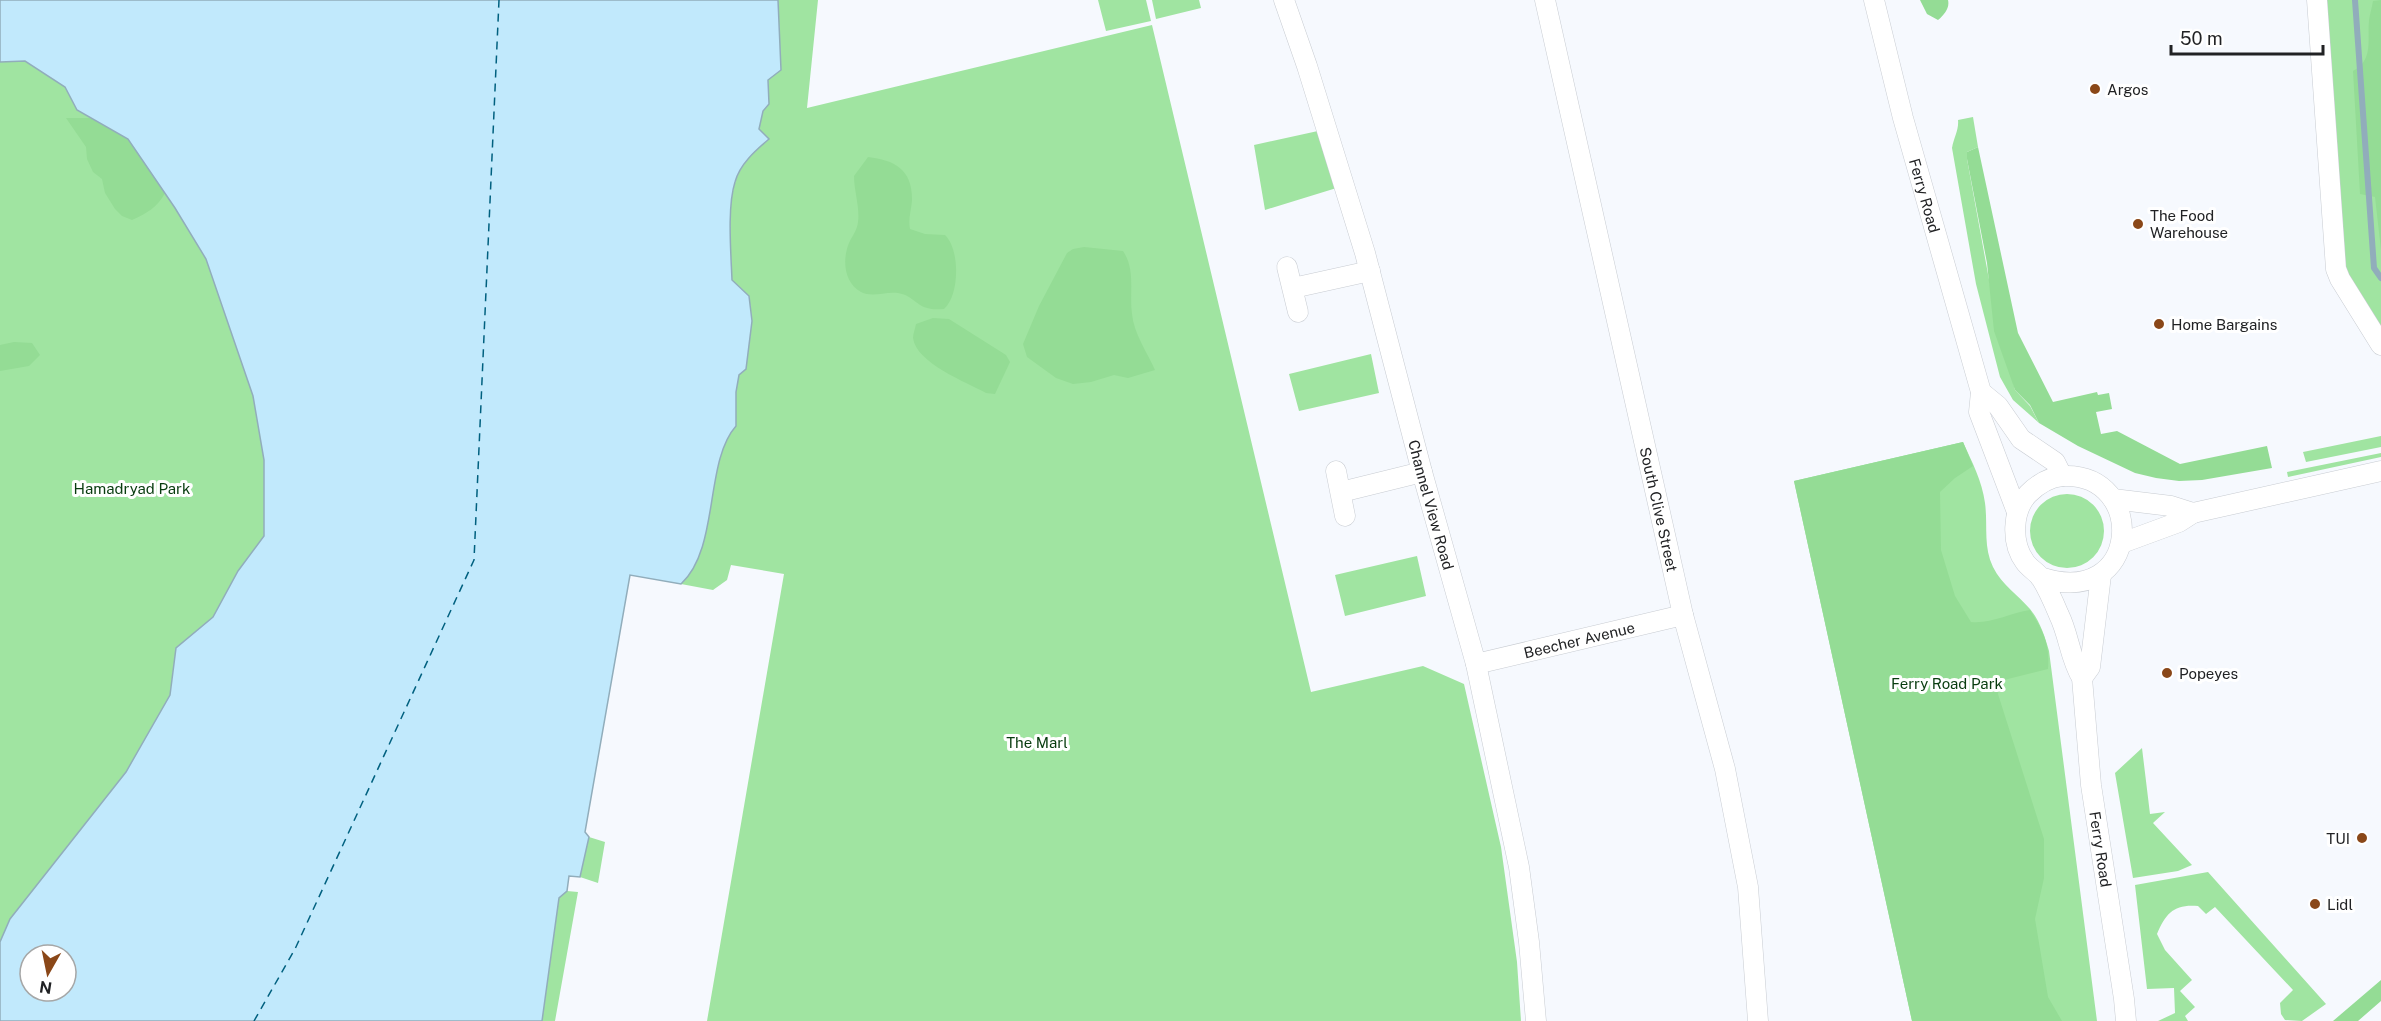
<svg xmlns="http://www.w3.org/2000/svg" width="2381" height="1021" font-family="'Public Sans',sans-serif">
  <rect width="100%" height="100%" fill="#f6f9fe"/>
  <path fill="#a0e4a1" d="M778,0H818L807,108L1152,25L1311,692L1423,666L1464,684L1501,847L1517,962L1521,1021H707L784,574L731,565L727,580L713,590L681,584C719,548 704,463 736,426V392L739,375L746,369L752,321L749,296L732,280C731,253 727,208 735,183C740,165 755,151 769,139L759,129L763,111L769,104L768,79L781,70Z
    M1098,0H1146L1151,21L1106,31Z
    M1152,0H1199L1201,8L1156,19Z
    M2326,0H2381V329L2352,285L2345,267Z
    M25,61L65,87L77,110L128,139L175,208L206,259L253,396L264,460V536L238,571L213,617L176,648L170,695L126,772L10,919L0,942V62Z
    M1973,117L1978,147L1967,152V159L1990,285L2015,390L2030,406L2039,423L2013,400L2000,377L1976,284L1952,148C1954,137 1959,130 1958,120Z
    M1327,129L1343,186L1265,210L1254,145Z
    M1371,354L1379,393L1299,411L1289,374Z
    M2381,436V447L2306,462L2303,452Z
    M1963,442C1972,462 1982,481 1985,503C1988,525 1983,546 1993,567C2002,585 2018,595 2030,609C2040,621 2045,637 2049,651L2097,1021H1912L1794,481Z
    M2381,453V457L2288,477L2287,472Z
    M2030 531a37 37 0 1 1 74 0a37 37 0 1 1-74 0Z
    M1417,556L1426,596L1345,616L1335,575Z
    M2142,748L2150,814L2165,812L2153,823L2192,865L2178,871L2133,878L2115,773Z
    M589,837L605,842L598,883L580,877Z
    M2208,872L2216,881L2326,1004L2302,1021L2285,1020L2281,1014L2280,1003L2293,990L2215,907L2206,914L2198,906C2174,904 2166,913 2157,934L2165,950L2192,980L2180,991L2195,1007L2185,1016L2188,1021H2158L2175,1013L2174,988L2147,989L2135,885Z
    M567,891L578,892L555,1021H542L559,898Z"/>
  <path fill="#94dc95" d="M1920,0H1948C1950,8 1944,15 1938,20L1927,14Z
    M2381,0V250L2375,197L2360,194L2353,71C2374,60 2367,40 2369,20C2370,14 2372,7 2373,1Z
    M66,118H90L128,139L165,193C157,208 147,213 132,220L122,216L115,209L105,193L102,179L93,172L87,159L86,147Z
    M1978,147L2018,333L2053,402L2097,392L2098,395L2109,393L2112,409L2096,412L2101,434L2117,431L2180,464L2267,446L2272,468L2202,480L2179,481L2156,478L2135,473L2078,446L2039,423L2030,405L2015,390L1994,331L1987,263L1967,159V152Z
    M868,157C895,160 913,170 912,201C911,211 908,219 910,229L925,234L945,235C960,249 960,295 944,309C916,312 917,296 898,293C885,291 873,298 861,292C844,283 842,260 849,243C852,236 857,231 858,222C860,207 854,191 854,176Z
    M1084,247L1123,251C1136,270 1129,293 1132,314C1134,334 1147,352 1155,370L1128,378L1114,375L1091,382L1073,384L1056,378L1027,357L1023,344L1039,306L1067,253L1073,249Z
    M933,318L949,319L1006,355L1010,362L995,394L986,393C966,382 916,363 913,338C913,334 915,329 916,324Z
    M14,342L32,343L40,355L29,366L0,371V345Z
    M1963,442L1973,466L1955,478L1940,492L1941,550L1955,596L1971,622C1991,624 2010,613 2030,610C2043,631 2050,643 2048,669L2000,681L1998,694L2044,839V878L2035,919L2048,997L2062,1021H1912L1794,481Z
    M2381,980V1001L2358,1021H2333Z"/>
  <path fill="#c1e9fc" stroke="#91adbb" stroke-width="1.5" fill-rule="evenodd" d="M0,0H778L781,70L768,80L769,104L763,111L759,129L769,139C755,151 740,164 735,182C727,207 731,253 732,280L749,296L752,321L746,369L739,375L736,392V426C704,462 720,548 681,584L630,575L585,832L589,837L580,877L569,876L567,891L559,898L542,1021H0V942L10,919L126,772L170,695L176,648L213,617L238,571L264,536V460L253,396L206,259L175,208L128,139L77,110L65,87L25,61L0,62ZM30,955H66V991H30Z"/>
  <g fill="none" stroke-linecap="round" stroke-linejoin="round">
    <path stroke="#91adbb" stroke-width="6" d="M2355,0L2374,268L2381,278"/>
    <path stroke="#00607f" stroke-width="1.5" stroke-dasharray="8 6" stroke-linecap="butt" d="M254,1021L295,949L474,560L499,0"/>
    <g stroke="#c8ccd2" stroke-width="21">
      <g id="minor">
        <path id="s1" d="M1284,0L1307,66L1365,253L1422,472L1476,664L1519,867L1529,942L1536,1021"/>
        <path id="s2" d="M1545,0L1683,615L1725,769L1748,887L1758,1021"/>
        <path id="s3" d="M1874,0L1903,118L1981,392L1979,412L2017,512"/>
        <path d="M2317,0L2336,269L2340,279L2381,345"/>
        <path d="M1287,267L1298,312"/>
        <path d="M1293,288L1370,271"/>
        <path d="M1981,392L1998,406L2021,439L2055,462L2062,476"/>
        <path d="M1336,471L1345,516"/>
        <path d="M1341,492L1422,472"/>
        <path d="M2113,499L2171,506L2193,513L2179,522L2122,543"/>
        <path d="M2193,513L2381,471"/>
        <path id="s4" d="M2040,577C2142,611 2148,472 2063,476C2050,477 2037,485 2028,494C2012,511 2011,543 2025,562C2029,568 2037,572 2041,578C2048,589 2054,603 2059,615C2069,635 2070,659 2082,678L2091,785L2124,999L2126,1021"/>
        <path id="s5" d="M1476,664L1683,615"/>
        <path d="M2082,678L2090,667L2101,575"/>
      </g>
    </g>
    <use href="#minor" stroke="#fff" stroke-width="20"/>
  </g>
  <g fill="#8a4718" stroke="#fff" stroke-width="2">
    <circle cx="2095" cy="89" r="6"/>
    <circle cx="2138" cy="224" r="6"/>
    <circle cx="2159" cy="324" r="6"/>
    <circle cx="2167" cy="673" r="6"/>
    <circle cx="2362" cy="838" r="6"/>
    <circle cx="2315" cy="904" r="6"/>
  </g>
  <g text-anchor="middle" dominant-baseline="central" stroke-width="6" stroke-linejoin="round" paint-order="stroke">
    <g font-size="15" fill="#212224" stroke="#fff" text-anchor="start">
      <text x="2107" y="89">Argos</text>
      <text x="2150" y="215">The Food<tspan x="2150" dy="17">Warehouse</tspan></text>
      <text x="2171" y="324">Home Bargains</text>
      <text x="2179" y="673">Popeyes</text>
      <text x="2350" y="838" text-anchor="end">TUI</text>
      <text x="2327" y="904">Lidl</text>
    </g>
    <g font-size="15" fill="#212224" stroke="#fff">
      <text stroke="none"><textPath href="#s3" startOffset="202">Ferry Road</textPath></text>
      <text stroke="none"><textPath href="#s1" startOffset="526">Channel View Road</textPath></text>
      <text stroke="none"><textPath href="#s2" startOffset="522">South Clive Street</textPath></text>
      <text stroke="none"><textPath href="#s5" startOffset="106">Beecher Avenue</textPath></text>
      <text stroke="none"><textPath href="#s4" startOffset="620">Ferry Road</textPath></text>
    </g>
    <g font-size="15" fill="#083c0f" stroke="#fff">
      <text x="132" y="488">Hamadryad Park</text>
      <text x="1947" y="683">Ferry Road Park</text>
      <text x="1037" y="742">The Marl</text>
    </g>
  </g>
  <g transform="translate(48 973) rotate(189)"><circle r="28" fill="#ffffff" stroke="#a6a7a7" stroke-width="1.5"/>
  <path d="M0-4.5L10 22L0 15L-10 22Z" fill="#8a4718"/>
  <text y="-9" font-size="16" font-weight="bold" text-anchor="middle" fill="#212224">N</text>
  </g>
  <path d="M2171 45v9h152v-9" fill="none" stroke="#212224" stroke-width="3"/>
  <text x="2180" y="45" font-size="18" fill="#212224" stroke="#ffffff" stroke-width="4.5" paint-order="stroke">50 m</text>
</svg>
